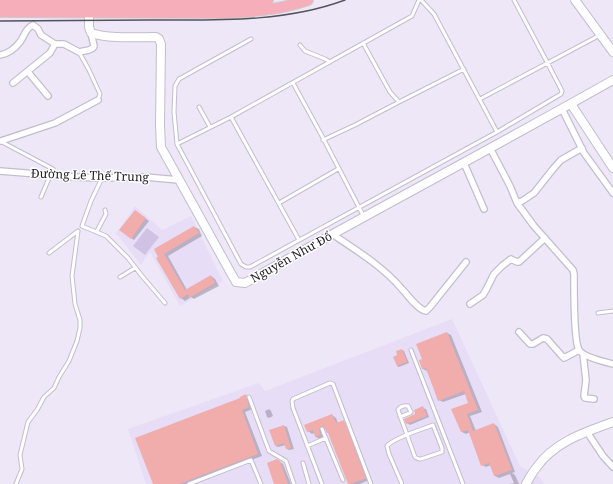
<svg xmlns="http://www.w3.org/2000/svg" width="613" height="484" font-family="'Noto Serif',serif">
  <rect width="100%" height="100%" fill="#eee7f8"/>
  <path fill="#e7ddf6" d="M135,206L162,230L191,216L223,281L180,306L150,252L141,265L116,233Z
    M452,319L520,466L541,478L544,484H146L128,429L259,383L265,391Z"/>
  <path fill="#d0c2e5" d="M147,228L159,237L145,255L133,246Z"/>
  <path fill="#0003" d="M138,213L149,221L134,240L131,238Z
    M194,227L199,229L202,236L168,256L187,290L211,276L215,279L219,286L194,299L191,297L185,301L181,298L158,259Z
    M447,333L451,335L482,412L470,416L476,431L494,424L498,427L515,472L512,473L515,475L519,484H510L514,483L510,474L499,478L495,476L491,465L486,467L482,465L470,432L466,434L462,432L469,403L466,394L443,402L439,400L427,371L423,369L424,359L418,344Z
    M402,350L404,351L409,363L399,367L397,366L399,355Z
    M246,396L250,398L253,409L245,412L262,456L189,484H154Z
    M423,408L426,409L429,417L410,425L407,423Z
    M269,409L271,411L273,416L269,418L267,417L265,411Z
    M332,415L336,418L338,423L343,421L348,424L369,480L360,484H349L329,433L326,428L324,429L323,433L325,437L320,439L316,437L315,433L312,434L308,431Z
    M284,426L287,427L294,449L289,450L287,449L286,445L278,447L276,446Z
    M277,460L283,464L291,484H276Z"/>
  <path fill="#f1adab" d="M135,210L146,218L131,239L119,230Z
    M194,226L199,233L164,254L185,290L211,275L215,283L189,298L188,294L180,299L156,258L158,257L154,249Z
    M447,332L478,410L467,414L473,431L494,423L512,470L494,476L489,463L481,466L468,430L461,432L451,409L468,403L464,391L438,401L426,368L422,369L419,360L422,359L416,344Z
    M402,349L407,362L397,366L393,357L397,355L396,351Z
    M246,394L249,407L242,410L258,454L179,484H153L135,438L240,398V397Z
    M423,406L427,416L406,424L404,419L415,414L414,410Z
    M332,414L336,423L344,420L366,478L350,484H348L328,433H327L324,427L322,426L320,427L319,430L321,435L315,437L313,430L307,432L304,425Z
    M284,425L291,448L286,449L284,443L275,446L269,430Z
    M277,459L280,461L288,484H274L267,463Z"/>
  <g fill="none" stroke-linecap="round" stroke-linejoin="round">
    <g stroke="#c4bdce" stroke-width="5">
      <path id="lane" d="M421,0L434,14L497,132
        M251,39L179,79L175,86L174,112L177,144L241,264L246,267H250L497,132L561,94L562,91L547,62L514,0
        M300,45L305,51L325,59L330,62
        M79,52L89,70L100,94L98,100
        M293,83L322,136L364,217
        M480,99L600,35
        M399,102L464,69
        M199,107L210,127
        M231,117L299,240
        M323,140L355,125L399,102L390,92L363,43
        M2,142L53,169L41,197
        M177,144L231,117L412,16L419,0
        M102,178L91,201L82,226L106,236L128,258L142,276L165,303
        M279,203L338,169
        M97,231L106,214L105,210
        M49,253L78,231
        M120,277L135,268
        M598,313L613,311
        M411,350L463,484
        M249,397L269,451L286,461L294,484
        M400,417L410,413L411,412L408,406C404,405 399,407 398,410L415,457L419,459H421L442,452V448L433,425C423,429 393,438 387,446L389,454L402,484
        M322,429L343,480
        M307,446L326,438
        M303,463L309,484
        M16,484L22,469L20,455L28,422L37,410L44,397L54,388L59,377L69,361L77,341L80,328V320L75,304L72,276L78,231
        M189,484L251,460L261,484
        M322,484L293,408L292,401L293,399L330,383L333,384L371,484"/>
    </g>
    <g stroke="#c4bdce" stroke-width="8">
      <path id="street" d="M0,55C7,54 15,49 19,43C24,38 25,28 33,25L38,29L41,35L55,44H64L79,52L89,50L93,48L94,46L91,33
        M28,72L48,96
        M13,83L50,53L55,44
        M562,109L584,153L613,193
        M1,141L55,123L98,100
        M490,148L510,186L517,203L534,226L573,270L574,274V279C574,292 574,341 579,350C583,357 605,362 613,364
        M464,163L484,209
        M0,171L75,177L102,178L145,177L179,180
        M517,203L522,201L534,193L553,169L561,160L582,148
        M332,234C356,250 382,266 401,288C407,294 418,310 426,311L430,307L466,262
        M470,304L483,295L486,290L494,274L502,266L511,259L517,262H519L545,238
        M519,332L530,344H533L543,338L547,339L562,356L564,358L579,350
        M583,354L586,380L584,396L585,398L594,399
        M587,432L603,456L613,467"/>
    </g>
    <g stroke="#c4bdce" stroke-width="10">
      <path id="secondary" d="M575,0L613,52
        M89,13V27L91,33C108,39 137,37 156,37L159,39L161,44L160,125L161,147L232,275L236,282L245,283C367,214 491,149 613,80
        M571,104L613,168
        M526,484C529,479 532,473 536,468C554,442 585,432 613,422"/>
    </g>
    <g stroke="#cdcdce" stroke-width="12">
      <path id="highway" d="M0,2L220,4H238L268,0
        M0,12L221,13C251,12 280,10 308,0"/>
    </g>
    <use href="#lane" stroke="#fff" stroke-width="3"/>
    <use href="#street" stroke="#fff" stroke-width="5.5"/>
    <use href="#secondary" stroke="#fff" stroke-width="8"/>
    <use href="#highway" stroke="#f6aeba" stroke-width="10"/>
    <path stroke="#56525c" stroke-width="1.5" d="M0,21C50,21 99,20 149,20C214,20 283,23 345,0"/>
  </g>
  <g text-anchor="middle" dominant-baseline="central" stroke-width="3" stroke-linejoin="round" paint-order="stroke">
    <g font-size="12" fill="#1d1a21" stroke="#fff">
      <text transform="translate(90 175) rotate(2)">Đường Lê Thế Trung</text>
      <text transform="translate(291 257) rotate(-29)">Nguyễn Như Đổ</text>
    </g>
  </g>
</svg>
